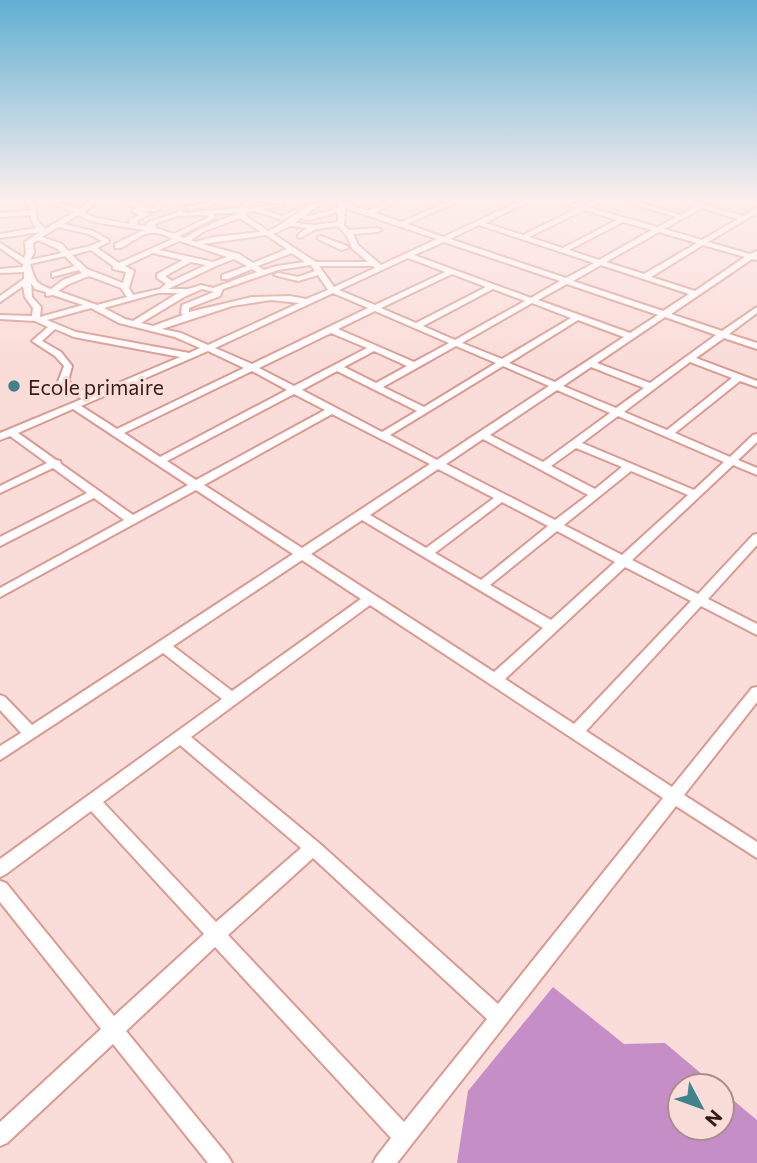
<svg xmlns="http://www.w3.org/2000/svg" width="757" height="1163" font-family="Commissioner,sans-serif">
  <rect width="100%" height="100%" fill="#fadcd8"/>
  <path fill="#c68ec6" d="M553,987L624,1044L665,1043L716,1086H680V1128H722V1091L757,1120V1163H457L468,1091Z"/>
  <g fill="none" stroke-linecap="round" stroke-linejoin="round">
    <g stroke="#de9890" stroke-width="4">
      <path id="minor" d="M24,201H31L36,207L37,220L45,229L74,212L46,201H56L79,209L91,201H99L85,211V213L96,218L130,224L129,220L140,215L132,212L136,208L120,201C133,201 142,207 154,208L163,201H170L157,211H142L150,214L136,221L138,223L137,225L147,226V223L180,211L183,213L240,208L247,201H254L246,208L283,205L284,206L262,209L282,216L295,210L298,212L282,220L255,211L246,212V216L268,231C288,224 305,201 325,201L305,215L310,216L339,208V205L329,201H339L367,211L390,201H399L374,213L401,222L450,201H459L407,224L443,237L520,201H529L485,223L523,235L578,208L557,201H568L583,206L592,201H601L590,208L658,227L676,217L622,201H633L681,215L695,207L680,201H691L743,216L757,208V213L708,242L750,254L757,251V260L752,259L671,314L722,331L757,307V313L729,334L757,343V349L724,338L696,358L757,381V387L740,381L675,433L730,457L753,435L757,434V442L738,460L757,468V475L733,465L632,560L698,594L753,535L757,534V545L708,599L757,624V635L701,606L586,731L672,787L752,688L757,687V702L684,795L757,842V858L676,806L397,1163H373L377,1156L391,1138L215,947L126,1031L228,1156L232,1163H208L113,1044L7,1143L0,1146V1122L101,1029L0,902V881L6,883L114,1016L204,934L91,811L6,874L0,877V859L222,699L163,653L0,760V746L21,733L0,710V695L5,697L32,725L293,554L196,490L0,597V588L124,520L94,498L0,546V537L87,493L53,468L0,493V486L47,463L10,436L0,440V433L82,399L58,382L64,366L55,356L32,341L48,327L35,321L0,319V315L32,316L33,308L25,297L23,286L0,302V296L24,279V272L0,273V269L23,267V264L0,248V243L24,258L26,253L25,242L40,232L0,238V234L36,228L31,220V215L0,217V213L31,211V208ZM345,208L437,239L381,265L358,245L353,234L378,232L381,230L378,228L349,230L344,226ZM702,208L738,219L702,240L664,229ZM584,210L617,220L563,248L529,237ZM240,212L200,229L184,238L179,236L215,218L214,214ZM338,212V222L314,225L295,223L301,218L310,220ZM78,215L94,222L144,230L115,244V248H121C144,235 148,226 173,239L119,263L97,248L109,242V240L93,231L63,224ZM207,215L209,217L174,234L156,228L155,224L177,216ZM240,218L261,232L214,237L195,242L191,240L204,231ZM623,222L652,230L599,260L569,250ZM479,225L594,263L566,278L450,239ZM290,226L307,228L298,235V237L300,238L316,229L338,226L347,236L352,248L368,262H316L273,234ZM58,227L89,234L102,241L90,246L68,251L62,244L42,237ZM659,232L697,243L644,274L606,262ZM266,235L287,249L253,263L239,254L202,244ZM38,240L56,248L62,253L30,260L34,253L33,243ZM179,241L183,242L227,257L213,262L159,250ZM444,242L560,281L531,298L414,255ZM703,245L745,257L695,291L651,277ZM91,250L113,266V269L126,272L123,283L87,269L72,255ZM153,253L183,260L157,274V278L166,284L160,289L133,295L129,288L134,271L125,266ZM292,253L305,262L277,266L264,270L258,266ZM65,256L75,266L52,273V277L79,270L82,273L63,280L51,289C34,283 35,279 30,264ZM408,258L445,272L375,305L339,290ZM234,259L247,266L222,275V279H228L252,269L257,272L213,288L201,285L188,289H168L216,266ZM191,262L206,265L172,281L165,276ZM311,265L315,271L298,277L278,273L274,275L298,281L318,275L328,290L306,299L290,296L252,297L189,312V308L220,296L223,289L278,270ZM601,265L689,294L663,311L573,281ZM319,266H373L375,268L334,287ZM452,274L486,287L416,323L381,308ZM89,276L121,288L127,297L97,305L58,291L69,284ZM31,283L35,289L46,292V296L53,295L83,305L40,317L41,307L32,297ZM567,284L658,315L630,333L538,300ZM202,289L214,292L182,305L181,313L183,315L153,326L141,323L184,297ZM493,289L525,301L455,340L423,326ZM158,293H178L133,321L125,319L104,308ZM333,293L368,308L252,364L215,348ZM271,300L299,303L208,345L181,333L162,329L232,306ZM532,303L571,318L502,359L462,343ZM91,308L119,323L175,337L200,348L189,353L76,332L47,320ZM375,311L449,343L414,362L338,329ZM665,317L716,335L650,383L597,363ZM578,320L624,337L555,382L509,363ZM55,329L74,337L180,357L90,395L68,381L72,366L61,352L42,341ZM331,333L367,348L294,386L259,368ZM456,346L496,363L424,407L383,387ZM208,351L244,368L117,429L81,406ZM374,351L407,366L376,383L344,367ZM690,362L732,378L667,430L624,412ZM503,366L549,386L437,460L390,435ZM591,367L644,388L616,408L563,386ZM252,371L287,390L160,457L124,433ZM337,371L417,411L382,432L302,390ZM557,390L610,413L543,462L490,435ZM294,394L325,410L196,480L167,461ZM73,409L188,485L133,515L61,464L60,461L56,460L18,433ZM332,414L430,464L302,548L204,485ZM618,416L724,462L694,490L582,443ZM483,439L588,495L555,520L446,464ZM576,448L622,467L595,489L551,466ZM438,469L494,498L426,548L370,515ZM631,471L688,495L622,555L564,525ZM502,502L548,526L481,580L435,553ZM362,520L543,628L494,672L311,554ZM557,531L615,562L551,620L490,585ZM302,560L361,599L232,691L173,646ZM625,567L691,601L574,724L505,679ZM370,605L663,798L498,1004L319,843L191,737ZM180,745L301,848L216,922L103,802ZM313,858L487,1019L404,1122L228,935Z
        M208,201H214L211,206L194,208L191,211L185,207L207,203Z
        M320,236L347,246L348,248L341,250L318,239V237Z"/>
    </g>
    <use href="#minor" fill="#fff" fill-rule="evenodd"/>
  </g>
  <linearGradient id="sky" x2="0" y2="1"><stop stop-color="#60afd3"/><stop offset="0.55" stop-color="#fdefed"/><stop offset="1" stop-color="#fdefed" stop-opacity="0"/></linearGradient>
  <rect width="757" height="364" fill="url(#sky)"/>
  <circle fill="#3d848d" stroke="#fadcd8" stroke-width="2.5" cx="14" cy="386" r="7"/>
  <g text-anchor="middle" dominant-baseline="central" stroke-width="6" stroke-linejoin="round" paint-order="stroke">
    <g font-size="21" fill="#351a17" stroke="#fadcd8" text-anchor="start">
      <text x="28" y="386">Ecole primaire</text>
    </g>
  </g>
  <g transform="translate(701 1107) rotate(131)"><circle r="33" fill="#fadcd8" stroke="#ab8e8b" stroke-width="2"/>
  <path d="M0-5L12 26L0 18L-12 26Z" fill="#3d848d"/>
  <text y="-10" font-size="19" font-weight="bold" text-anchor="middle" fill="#351a17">N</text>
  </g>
</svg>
